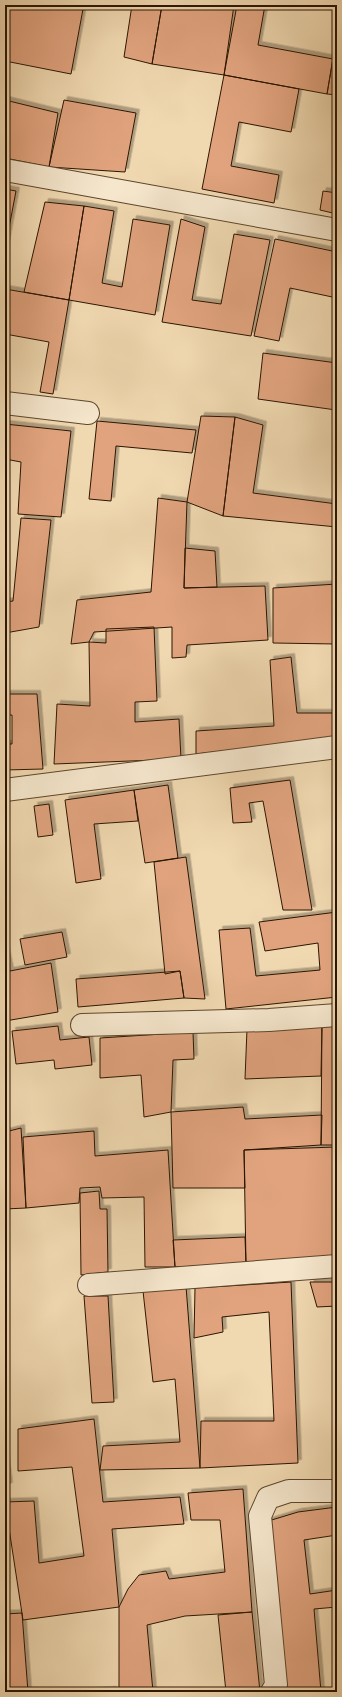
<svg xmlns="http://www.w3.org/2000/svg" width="342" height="1697" font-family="'Old Standard TT',serif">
  <defs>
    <filter id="shadow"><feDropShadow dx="3.5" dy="-3.5" stdDeviation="0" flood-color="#0004"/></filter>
  </defs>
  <rect width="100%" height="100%" fill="#f0d8b0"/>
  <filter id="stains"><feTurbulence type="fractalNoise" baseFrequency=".005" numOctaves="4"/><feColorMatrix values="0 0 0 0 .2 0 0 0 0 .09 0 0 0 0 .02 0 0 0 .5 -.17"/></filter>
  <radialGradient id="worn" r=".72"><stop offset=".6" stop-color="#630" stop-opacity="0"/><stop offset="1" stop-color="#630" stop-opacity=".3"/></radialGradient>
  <path fill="#e0a37e" stroke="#2b1501" filter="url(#shadow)" d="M5,5H57L83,9L71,74L5,61Z
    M132,5H162L152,64L124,57Z
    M162,5H234L224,75L152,64Z
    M237,5H265L258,45L333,59L327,94L224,75Z
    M337,34V95L327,94Z
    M224,75L299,89L291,132L239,122L231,166L279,175L274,203L202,189Z
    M5,100L58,113L49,167L5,158Z
    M64,100L136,113L125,172L49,167Z
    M5,189L16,191L5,249Z
    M323,191L337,193V214L320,210Z
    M45,202L84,206L69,300L24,292Z
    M84,206L114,211L102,283L122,287L133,219L170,225L155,315L69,300Z
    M181,219L205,227L192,300L221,304L234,234L270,240L251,336L162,322Z
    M275,239L337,252V298L290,288L279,341L254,336Z
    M5,289L69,300L53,394L40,392L49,342L5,334Z
    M263,353L337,363V434H334L336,410L258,399Z
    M201,416L235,417L223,516L187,502Z
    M235,417L263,425L253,493L337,504V527L223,516Z
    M97,421L196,430L192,453L116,446L111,501L89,499Z
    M5,424L71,431L61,517L18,514L21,462L5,459Z
    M158,498L187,502L184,588L265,586L268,640L187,645L186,657L172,658V627L94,632L89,642L71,644L77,600L151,592Z
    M21,518L51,520L39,627L5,633V602L13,601Z
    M185,548L215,551L217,587L184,588Z
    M337,584V656L336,644L273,643V588Z
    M154,627L157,701L135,702V722L179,719L181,759L54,764L57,704L90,706L89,642L106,643V629Z
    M291,657L297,713H337V738L196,754V731L274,726L270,660Z
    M5,694H37L43,769L5,770V744H12V715H5Z
    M290,780L312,910H283L263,801L249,803L252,822L233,823L230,788Z
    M168,785L178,858L145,863L134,790Z
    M134,790L138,821L94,824L101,879L76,883L65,800Z
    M49,804L53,835L38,837L34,806Z
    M186,857L205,999L184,998L180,971L165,974L154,862Z
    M337,912V997L226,1009L219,930L250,928L256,976L320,970L318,943L265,951L259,922Z
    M62,932L67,957L25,965L20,939Z
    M5,948L10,971L51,963L58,1012L5,1021Z
    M180,971L184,998L78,1007L76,979Z
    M322,1022H337V1145H321Z
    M322,1022L321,1076L245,1079L247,1029Z
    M58,1026L60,1040L89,1037L92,1065L55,1069L54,1060L16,1064L12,1031Z
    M193,1032L194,1059L173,1060L171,1112L144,1117L141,1075L100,1078V1038Z
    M243,1107L245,1119L322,1115L321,1145L244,1150L245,1188H173L171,1112Z
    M21,1128L26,1208L5,1209V1132Z
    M94,1131L95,1156L168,1150L175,1267H145L144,1197L102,1198L100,1187L80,1188L79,1203L26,1208L23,1137Z
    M337,1147V1258L246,1264L244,1150Z
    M99,1191L100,1209H107L108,1272L81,1275L80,1193Z
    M245,1237L246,1264L175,1267L173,1240Z
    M291,1282L298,1463L200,1468L201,1421H274L269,1312L222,1317L223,1332L194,1338L195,1288Z
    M310,1282H337V1306L317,1307Z
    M186,1286L200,1468L100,1470L103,1446L180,1442L175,1379L153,1382L143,1291Z
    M84,1296H108L114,1402L92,1403Z
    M94,1419L103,1502L180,1497L184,1524L112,1529L119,1607L23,1620L5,1502L34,1501L39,1563L84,1556L72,1467L18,1471V1429Z
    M5,1456L9,1486L5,1487Z
    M243,1489L252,1612L185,1616L147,1625L153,1692H119V1607L128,1589L139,1575L166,1571L169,1579L225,1572L220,1520H191L188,1493Z
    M337,1507V1535L304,1540L310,1594L337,1590V1607L314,1609L321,1692H278L265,1522L298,1512Z
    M252,1612L260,1692H226L218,1615Z
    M22,1613L28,1692H5V1614Z
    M113,1690V1692H85Z"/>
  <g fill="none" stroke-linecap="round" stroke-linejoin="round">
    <g stroke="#5c462d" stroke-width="24">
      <path id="minor" d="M5,170L337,230
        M5,403L88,413
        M5,790L337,747
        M82,1025L269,1020L337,1015
        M89,1285L337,1266
        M272,1692L276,1685L260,1516L268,1498L289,1491H337"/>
    </g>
    <use href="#minor" stroke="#f5e6cc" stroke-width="22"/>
  </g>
  <rect width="342" height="1697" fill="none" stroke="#f0d8b0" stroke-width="20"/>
  <rect x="6" y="6" width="330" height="1685" fill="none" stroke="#2b1501" stroke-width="2"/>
  <rect x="10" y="10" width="322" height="1677" fill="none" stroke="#2b1501"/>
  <rect width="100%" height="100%" filter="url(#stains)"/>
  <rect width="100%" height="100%" fill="url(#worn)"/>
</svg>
